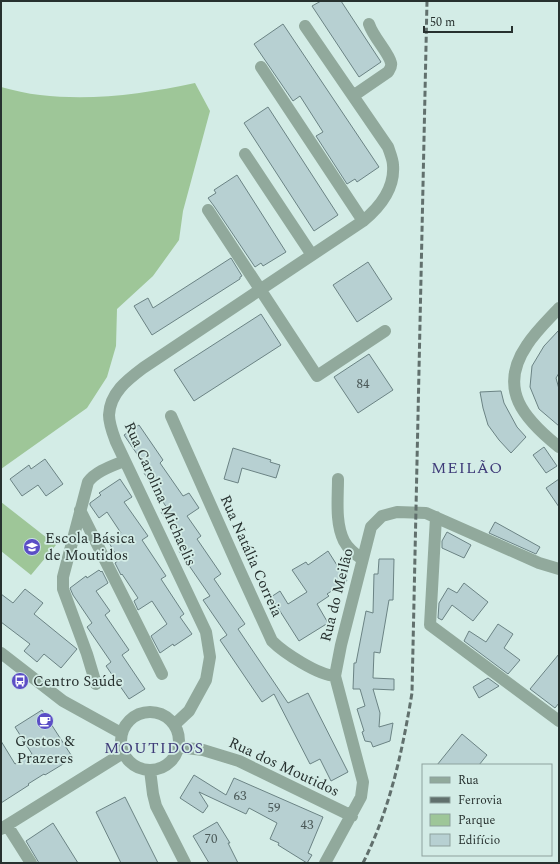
<svg xmlns="http://www.w3.org/2000/svg" width="560" height="864" font-family="Spectral,serif">
  <rect width="100%" height="100%" fill="#d3ece6"/>
  <path fill="#9ec698" d="M195,83L210,111L183,211L179,240L153,276L117,309L116,346L107,377L87,408L1,469V87C14,90 27,94 40,95C92,101 144,94 195,83Z
    M1,502L56,545L31,575L1,551Z"/>
  <path fill="#b7d0d2" stroke="#6b8384" d="M321,1H341L381,62L359,77L312,6Z
    M283,24L379,167L357,182L355,179L347,184L316,136L323,132L300,96L293,101L254,44Z
    M268,107L338,215L314,231L244,123Z
    M237,175L286,252L263,266L261,263L255,267L214,206L208,198L216,193L214,190Z
    M231,258L242,276L240,277V279L152,335L134,306L148,298L153,308Z
    M368,262L392,299L357,322L333,285Z
    M261,314L281,345L194,401L174,370Z
    M559,330V373L556,378L559,389V426L539,409L530,387L532,366L544,346Z
    M369,354L393,390L358,413L334,377Z
    M501,391L504,403L517,427L526,437L511,453L499,440L488,425L483,408L480,392Z
    M139,425L163,460L160,463L183,496L189,493L199,508L187,516L201,536L197,539L221,574L214,579L245,624L238,629L288,703L308,693L348,772L331,781L320,759L310,764L274,694L262,702L220,640L227,635L203,600L210,596L179,551L185,547L161,512L167,508L144,473L148,470L124,435Z
    M544,447L557,466L546,473L533,455Z
    M233,448L271,460L270,462L280,465L276,478L242,468L238,483L224,479Z
    M45,459L63,484L46,496L38,485L22,496L10,479L29,465L31,469Z
    M120,479L132,497L124,502L148,536L142,540L166,576L161,579L184,614L180,617L192,634L174,646L173,644L160,653L151,636L167,624L152,601L138,610L134,601L138,598L122,574L121,575L115,563L119,560L108,541L121,533L107,512L99,518L90,505V503L101,495L99,493Z
    M559,479V507L546,488Z
    M495,522L540,547L536,554L489,533Z
    M447,532L471,545L464,558L442,548V541Z
    M328,551L347,581L327,594L329,596L317,604L328,623L299,641L271,597L280,591L288,604L307,592L292,570L306,562L308,565Z
    M379,559H394L393,600H389L380,653L374,652L373,678L394,679V690L373,689L380,713L379,727L393,723L390,741L373,747L371,742L365,741L362,732L364,731L357,709L365,706L360,689H353L354,663H356L366,611L373,613L374,574H378Z
    M99,570L101,572L102,571L108,583L96,591L110,611L105,615L129,650L122,655L145,689L129,699L106,666L111,662L87,627L92,623L73,595L70,588L86,576L87,578Z
    M464,583L488,602L473,621L452,605L442,620L438,618L439,603L448,588L457,593Z
    M25,589L43,603L34,614L77,649L61,668L44,654L37,662L24,651L30,644L1,622V594L13,603Z
    M498,624L513,634L504,648L520,660L508,674L464,641L469,631L486,642Z
    M559,654V703L555,708L530,689Z
    M488,678L499,686L479,698L473,687Z
    M42,710L73,758L45,775L44,774L28,784L29,785L1,803V741L15,764L32,754L15,727Z
    M462,734L487,755L479,765H437Z
    M194,775L226,795L234,778L323,817L308,853L312,855L307,863L278,845L279,843L270,839L277,823L249,808L246,814L199,792L208,806L203,813L180,798Z
    M125,797L158,863H121L96,812Z
    M217,822L230,843H228L238,863H209L193,836Z
    M53,823L78,863H39L26,841Z"/>
  <g fill="none" stroke-linecap="round" stroke-linejoin="round">
    <path stroke="#91a99c" stroke-width="12" d="M261,67L363,221
      M353,96L388,72C390,69 392,67 391,63C389,53 373,37 369,24
      M245,154L312,255
      M208,210L317,376L385,331
      M559,308C548,320 536,331 527,345C497,389 524,419 559,447
      M171,416L240,571L272,641C284,653 318,675 335,676
      M338,479C338,499 335,523 344,541C348,549 355,554 362,559
      M80,510L162,674
      M436,517L430,625L559,721
      M1,653L63,701L121,733
      M96,684L87,654L63,589V577L88,482C96,471 112,466 124,461
      M121 741a29 29 0 1 1 58 0a29 29 0 1 1-58 0Z
      M174,725L189,711L206,680L210,657L206,632L116,442C113,434 109,424 109,415C110,393 127,380 143,368L363,221C380,207 395,189 393,165C393,160 390,153 388,147L305,26
      M178,747L203,750L239,761L352,816
      M150,770L153,794L156,806L185,863
      M7,825L31,863
      M1,829L123,753
      M325,863L361,797L363,782L335,676L341,645L371,527L382,516L397,512L426,513L539,563L559,569"/>
    <path stroke="#61706d" stroke-width="3" stroke-dasharray="6 3" stroke-linecap="butt" d="M363,863C390,809 402,753 412,693L427,1"/>
  </g>
  <defs>
    <g id="school-disc" transform="scale(0.9)"><circle r="9.5" fill="#5b4ec6" stroke="#d3ece6"/><path d="M0-5L7-2L0 1L-7-2ZM-4 1L0 2.5L4 1V4Q0 6-4 4Z" fill="#fff"/></g>
    <g id="bus-disc" transform="scale(0.9)"><circle r="9.5" fill="#5b4ec6" stroke="#d3ece6"/><path d="M-5-6H5V4H4V6H2V4H-2V6H-4V4H-5ZM-3.5-4V0h7V-4ZM-3.5 1.2v1.5H-2V1.2ZM2 1.2v1.5H3.5V1.2Z" fill="#fff"/></g>
    <g id="cafe-disc" transform="scale(0.9)"><circle r="9.5" fill="#5b4ec6" stroke="#d3ece6"/><path d="M-5.5-4.5H6V0H3Q3 3.5 0 3.5H-2.5Q-5.5 3.5-5.5 0ZM3-3.2v2h1.7v-2ZM-6 4.5H4V6H-6Z" fill="#fff"/></g>
  </defs>
  <g fill-rule="evenodd">
    <use href="#school-disc" x="32" y="547"/>
    <use href="#bus-disc" x="20" y="681"/>
    <use href="#cafe-disc" x="45" y="721"/>
  </g>
  <g text-anchor="middle" dominant-baseline="central" stroke-width="3.5" stroke-linejoin="round" paint-order="stroke">
    <g font-size="13" fill="#4b5958">
      <text x="363" y="384">84</text>
      <text x="240" y="796">63</text>
      <text x="274" y="808">59</text>
      <text x="307" y="825">43</text>
      <text x="211" y="839">70</text>
    </g>
    <g font-size="15" fill="#27312f" stroke="#d3ece6">
      <text transform="translate(160 494) rotate(66)">Rua Carolina Michaelis</text>
      <text transform="translate(251 556) rotate(66)">Rua Natália Correia</text>
      <text transform="translate(337 595) rotate(-76)">Rua do Meilão</text>
      <text transform="translate(284 767) rotate(25)">Rua dos Moutidos</text>
    </g>
    <g font-size="15" fill="#27312f" stroke="#d3ece6" text-anchor="start">
      <text x="45" y="538">Escola Básica<tspan x="45" dy="17">de Moutidos</tspan></text>
      <text x="33" y="681">Centro Saúde</text>
      <text x="45" y="741" text-anchor="middle">Gostos &amp;<tspan x="45" dy="17">Prazeres</tspan></text>
    </g>
    <g font-size="16" letter-spacing="1" fill="#3f3c79" stroke="#d3ece6">
      <text x="467" y="468">MEILÃO</text>
      <text x="154" y="748">MOUTIDOS</text>
    </g>
  </g>
  <rect width="560" height="864" fill="none" stroke="#27312f" stroke-width="4"/>
  <rect x="422" y="764" width="130" height="92" fill="#d3ece6" stroke="#8ea19d"/>
  <rect x="430" y="777" width="20" height="6" fill="#91a99c" stroke="#8ea19d"/>
  <text x="458" y="784" font-size="12" fill="#27312f">Rua</text>
  <rect x="430" y="797" width="20" height="6" fill="#61706d" stroke="#8ea19d"/>
  <text x="458" y="804" font-size="12" fill="#27312f">Ferrovia</text>
  <rect x="430" y="814" width="20" height="12" fill="#9ec698" stroke="#8ea19d"/>
  <text x="458" y="824" font-size="12" fill="#27312f">Parque</text>
  <rect x="430" y="834" width="20" height="12" fill="#b7d0d2" stroke="#8ea19d"/>
  <text x="458" y="844" font-size="12" fill="#27312f">Edifício</text>
  <path d="M424 26v6h88v-6" fill="none" stroke="#27312f" stroke-width="2"/>
  <text x="430" y="26" font-size="12" fill="#27312f" stroke="#d3ece6" stroke-width="3" paint-order="stroke">50 m</text>
</svg>
